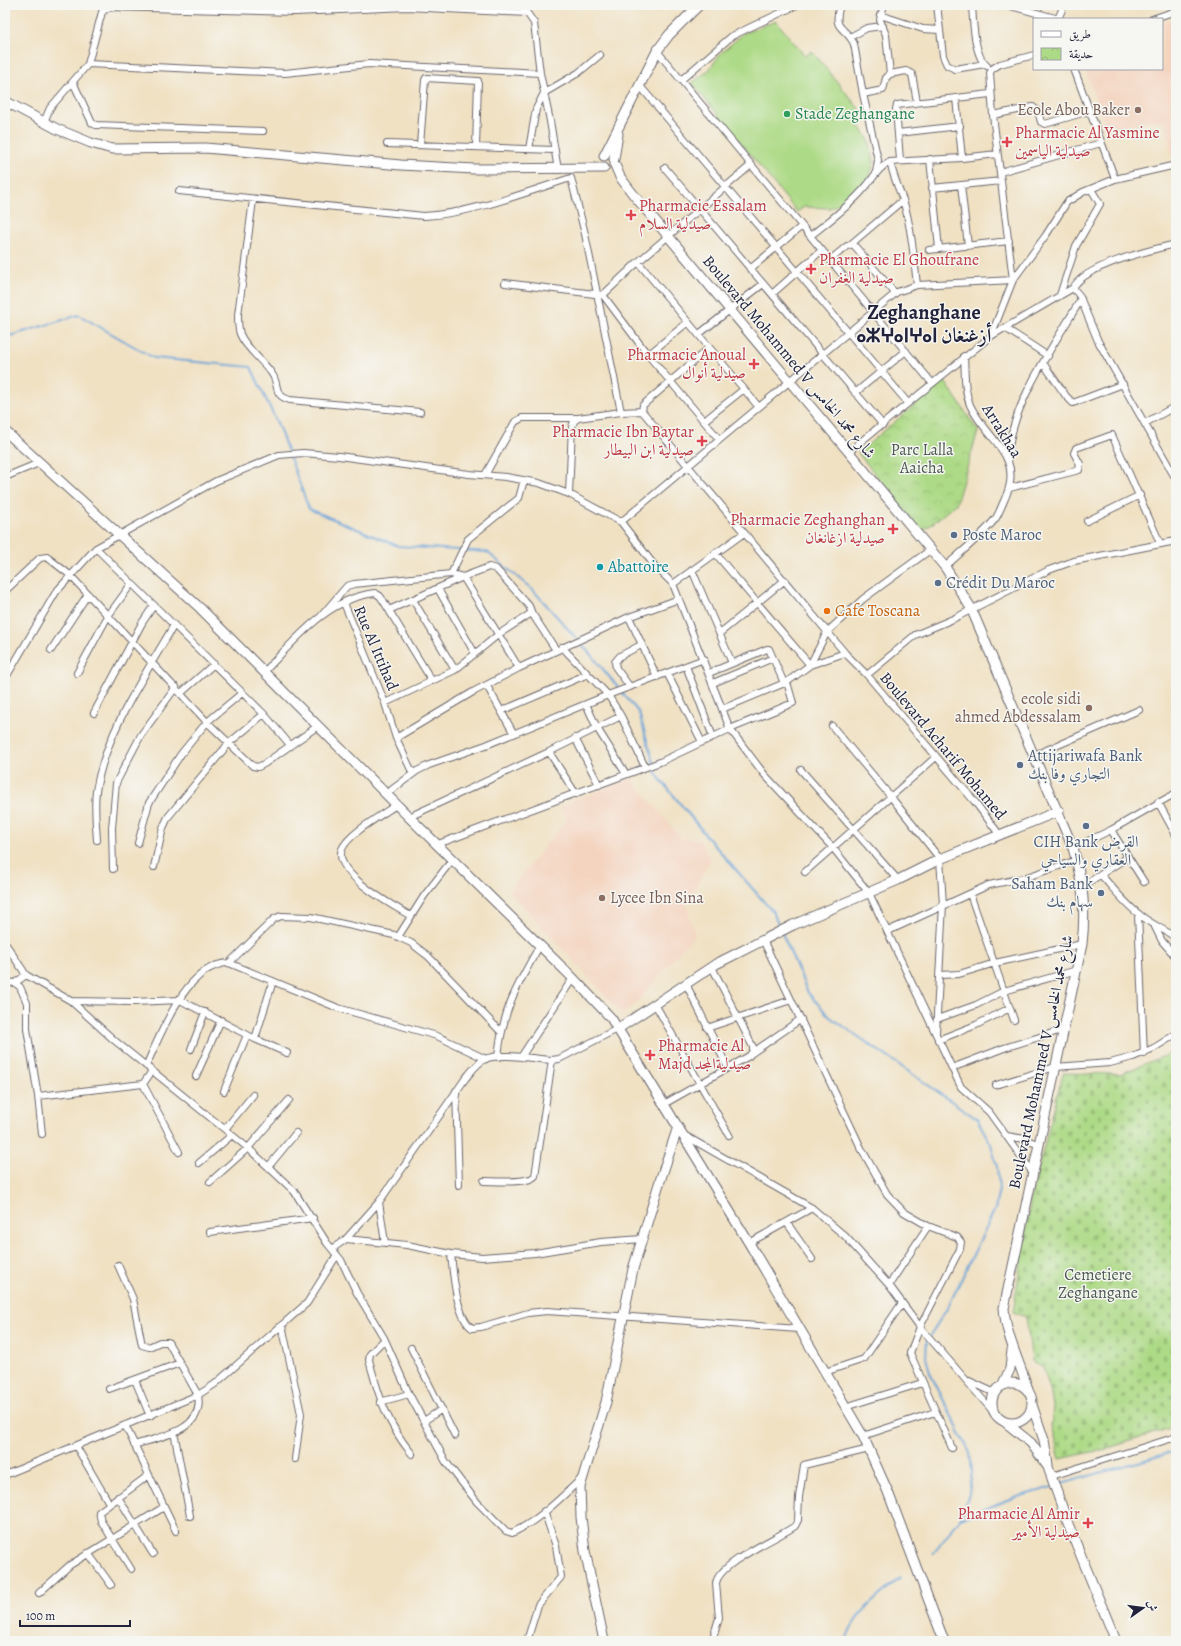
<svg xmlns="http://www.w3.org/2000/svg" width="1181" height="1646" font-family="Alegreya,Amiri,'Noto Sans Tifinagh',serif">
  <defs>
    <pattern id="cemetery-stones" width="16" height="16" patternUnits="userSpaceOnUse"><rect width="16" height="16" fill="#adda86"/><path d="M2 7V4a2 2 0 0 1 4 0v3zM10 15v-3a2 2 0 0 1 4 0v3z" fill="#95bb75"/></pattern>
    <pattern id="park-crowns" width="20" height="18" patternUnits="userSpaceOnUse"><rect width="20" height="18" fill="#adda86"/><path d="M2 6a3 3 0 1 1 6 0M12 15a3 3 0 1 1 6 0" fill="none" stroke="#95bb75"/></pattern>
  </defs>
  <rect width="100%" height="100%" fill="#f6f6f2"/>
  <filter id="ink" filterUnits="userSpaceOnUse"><feTurbulence type="fractalNoise" baseFrequency=".025" numOctaves="2"/><feDisplacementMap in="SourceGraphic" scale="8" xChannelSelector="R" yChannelSelector="G"/><feConvolveMatrix kernelMatrix="1 2 1 2 8 2 1 2 1" color-interpolation-filters="sRGB"/></filter>
  <filter id="wash" filterUnits="userSpaceOnUse"><feTurbulence type="fractalNoise" baseFrequency=".012" numOctaves="4" result="noise"/><feDisplacementMap in="SourceGraphic" scale="16" xChannelSelector="R" yChannelSelector="G"/><feGaussianBlur stdDeviation="0.9" result="paint"/><feColorMatrix in="noise" values="0 0 0 0 0 0 0 0 0 0 0 0 0 0 0 0 0 1.4 0 .05"/><feComposite in="paint" operator="in"/></filter>
  <g filter="url(#wash)">
    <rect width="100%" height="100%" fill="#f0e1c3"/>
    <path fill="#f4d4bf" d="M1176,18V155L1172,156L1165,121L1150,120L1108,134L1085,69H1162V22Z
      M631,778L682,839H699L710,860L686,905L695,934L636,1003L623,1014L509,891L567,819L560,806Z"/>
    <path fill="#adda86" stroke="#687e60" d="M776,21L805,56L812,51L860,110L854,117L869,140L874,162L869,179L847,200L830,208L804,207L797,212L692,83L709,70L720,54L744,33Z"/>
    <path fill="url(#cemetery-stones)" stroke="#687e60" d="M1176,1051V1426L1106,1449L1060,1459L1051,1427L1053,1407L1050,1389L1043,1368L1032,1361L1026,1317L1013,1312L1031,1197L1063,1073L1120,1074Z"/>
    <path fill="url(#park-crowns)" stroke="#687e60" d="M944,380L978,431L956,504L922,532L858,453Z"/>
    <g fill="none" stroke-linecap="round" stroke-linejoin="round">
      <path stroke="#67a2d7" stroke-width="2" d="M5,335L10,336L79,315L154,358L251,367L278,425L309,509L398,546L487,552L533,590L593,657L639,713L657,775L708,838L773,912L780,929
        M782,933L808,993L830,1017L977,1119L991,1144L997,1167L999,1189L995,1209L948,1307L927,1340L926,1357L930,1373L970,1453L972,1471L969,1494L960,1519L933,1554
        M1058,1485L1176,1451
        M960,1519L1007,1500L1052,1487
        M846,1641C853,1614 880,1596 900,1578"/>
    </g>
  </g>
  <g filter="url(#ink)">
    <g fill="none" stroke-linecap="round" stroke-linejoin="round">
      <g stroke="#6a656b" stroke-width="8">
        <path id="street" d="M840,5C832,33 845,24 854,44L863,94L883,90L886,78L890,74L906,71L912,74L917,102
          M884,5L880,20L886,35L890,74
          M937,5L943,56L947,65L955,69L985,64
          M972,5C973,20 974,57 987,66
          M1007,5L1059,19
          M880,15L923,29L940,30
          M1058,19L1064,5
          M1152,19L1176,11
          M850,37L867,28L883,26
          M657,51L932,383
          M88,64L285,73L369,64L540,73
          M1074,69L1115,179
          M681,80L732,36L797,5
          M73,82L92,123L96,125L263,131
          M640,86L908,403
          M863,94L878,160L876,172
          M956,98L962,158
          M993,115L1033,107L1038,111L1041,122L1045,124L1089,111
          M44,122L50,108L88,64L102,12L109,7L295,12L407,7L527,13L534,23L540,73L550,121L558,170
          M898,133L960,126
          M387,144L555,150
          M420,145L425,80L426,78L478,81L476,147
          M529,149L536,109L544,93L578,73L600,55
          M930,159L939,249
          M900,160L896,109L897,105L990,94
          M890,162C893,175 898,187 903,200C911,225 914,258 917,285
          M665,168L883,425
          M1000,172L1101,143
          M961,185L968,246
          M932,188L1001,181
          M179,191L424,216C475,213 523,193 571,178L585,234L621,412L578,418L574,421L572,427L569,494
          M253,200L238,315C238,321 238,328 240,334C246,349 263,360 272,374C280,385 272,395 290,400L420,412
          M810,236C828,222 847,208 862,191C872,181 877,168 890,162L962,158L997,154
          M851,244L903,200
          M929,250L1009,241
          M830,260L847,246L853,244L895,293
          M638,262L758,406
          M750,269L802,226
          M1013,280L993,115L990,73L992,69L1000,64L1034,55
          M505,283L603,295L648,355L719,439
          M1073,288L1079,295L1098,341L1176,479
          M772,294L822,250
          M603,295L638,262L751,165
          M1060,295L1076,246L1100,204L1091,189
          M1005,328L1048,356
          M699,334L763,284
          M991,336L1013,280L1046,235L1067,202L1083,192L1115,179L1176,165
          M709,348L643,405L642,411L845,653L867,675L975,802L999,834
          M648,355L688,322
          M1043,363L1066,396L1073,403L1123,384
          M855,393L906,351
          M621,412L642,411
          M704,421L744,389
          M1145,423L1176,406
          M848,452L991,336L1073,288C1085,265 1151,250 1176,244
          M1008,458C1010,405 1055,344 1081,299
          M485,475L515,422L522,418H578
          M5,477L39,463
          M1010,488L1079,470L1080,464L1074,453L1076,448L1112,435L1160,543
          M1087,521L1140,495
          M621,522L897,292L917,285L1013,280
          M96,548L264,714L291,746
          M715,553L810,665
          M945,567C962,551 982,536 996,518C1000,511 1003,503 1006,496C1024,455 985,438 970,405C964,390 965,373 964,356
          M692,570L732,663
          M451,574L463,577L489,567L496,569L529,606L532,614
          M673,584L744,533
          M438,589L474,652
          M5,591L40,558L47,557L70,575L207,722L253,766L258,767L264,764L318,726
          M413,600L455,670
          M344,603L385,703L396,738L413,774
          M389,610L463,577L519,668
          M322,615L347,586L354,584L451,574L468,539L519,498L524,480
          M720,633L785,580
          M562,647L608,695L621,716L645,767
          M51,650L88,594
          M810,665L827,632L863,599L930,550
          M686,666L713,737
          M264,672C295,640 328,598 375,593L380,596L384,602L432,681
          M77,673L108,616L132,583
          M667,673L702,742
          M709,673L767,649H769L784,683
          M867,675L915,635L953,619L1049,570L1074,561L1176,541
          M657,677L629,617L679,599
          M5,679L56,592L96,548L216,481L279,455L303,453L339,456L469,474L506,477L539,483L569,494L621,522L654,565L673,584L730,729L764,774L833,848L869,893L961,1087L989,1112L1033,1173
          M713,683L773,658
          M487,686L514,734
          M630,687L616,668L615,662L620,656L641,645
          M181,693L214,664
          M385,703L455,670L499,634L530,614L533,615L556,650
          M586,704L597,728L626,774
          M722,709L787,682
          M501,711L588,674
          M94,713L142,623L154,605
          M832,726L891,797L940,859L943,904L936,1033
          M396,738L473,692L519,668L629,617
          M575,738L599,785
          M549,752L576,794
          M1035,755L1139,710
          M801,770L898,880
          M386,794L417,771L429,765L486,745L608,695L704,659
          M1158,802L1176,835
          M396,805C382,815 349,833 342,849C332,873 395,907 411,916
          M409,817L549,752L621,716
          M1111,830L1144,882
          M97,840C96,824 94,807 96,791C106,731 144,677 174,625
          M138,843L149,803L181,754L207,722L242,693
          M438,844L660,762L730,729L793,703L787,682L810,665L845,653
          M1073,848L1111,830L1176,793
          M154,867L163,828L168,817L229,743L264,714
          M113,869L112,828L116,783L141,735L176,687
          M805,872L936,757
          M1101,875C1113,888 1125,904 1140,915C1151,924 1164,929 1176,938
          M1083,886L1128,857
          M970,894L1014,1020
          M1138,914L1144,1054
          M1155,927L1162,941L1176,957
          M888,931L989,885L1024,878L1077,860
          M398,937L424,896L452,860
          M763,940L861,1148L887,1194L904,1212L928,1226L957,1237L961,1242L960,1249L920,1327L910,1353L952,1448
          M5,943L26,975L71,1001L114,1040L248,1148L294,1191L327,1243L341,1260L357,1293L384,1338L409,1394L446,1462L477,1502L506,1531L512,1533C538,1521 561,1498 582,1478
          M229,963L274,919L281,916L311,917L394,935L411,943L428,956L501,1032
          M940,975L959,974L995,963L1082,944
          M5,982L15,983L26,975
          M15,983L20,987L27,1003V1029L38,1096L143,1084L152,1071
          M686,984L728,1068
          M71,1001L133,1002L180,1000L255,1039L287,1053
          M655,1004L729,1135
          M937,1019L976,1005L1004,991L1077,970
          M707,1028L791,1000
          M255,1039L273,981
          M938,1040L976,1025L1010,1008
          M191,1049L205,1012
          M752,1053L801,1019
          M498,1057C503,1008 517,986 540,945
          M521,1057L573,978
          M146,1066C161,1034 186,964 229,963L338,1008L437,1036L486,1059
          M952,1068L1004,1048L1065,1029
          M196,1076L221,1020
          M143,1084L179,1152
          M996,1085L1055,1067L1110,1063L1133,1057L1154,1048L1176,1034
          M224,1091L247,1035
          M456,1091L459,1185
          M38,1096L42,1134
          M664,1104L749,1056L753,1051V1047L712,967
          M225,1129L253,1095
          M684,1135L812,1208L845,1236L889,1285L920,1327L997,1416
          M1007,1136L1025,1139L1039,1145
          M199,1163L232,1135
          M269,1166L296,1133
          M484,1181C495,1181 528,1184 535,1176L552,1060
          M210,1182L248,1148L289,1100
          M379,1202L385,1243
          M787,1223L812,1259
          M210,1232L313,1218
          M346,1239L407,1245L451,1254L482,1257L535,1253L601,1242L642,1239
          M749,1243L812,1208
          M332,1249L346,1239L379,1202L465,1079C471,1072 477,1063 485,1059C502,1052 533,1059 552,1060L559,1059L619,1028
          M451,1254C453,1272 456,1317 472,1328L481,1327L528,1313L547,1311L799,1329
          M118,1265L133,1299L142,1345L149,1347L160,1342H168L198,1395C205,1431 160,1437 134,1445
          M889,1285L928,1226
          M282,1325L301,1414L295,1459
          M384,1340L370,1354L369,1360C379,1397 387,1424 412,1454
          M411,1348L455,1436
          M825,1372L864,1359L902,1303
          M135,1380L150,1416
          M969,1381L995,1393
          M109,1389L180,1363
          M380,1402L409,1394
          M845,1407L922,1383
          M424,1421L442,1409
          M125,1425L176,1531
          M174,1432L190,1516
          M863,1436L935,1412
          M76,1446L109,1503
          M5,1475L198,1395L215,1384L307,1303L337,1255
          M1052,1476L1176,1437
          M118,1497L153,1554
          M88,1553L111,1585
          M131,1569L101,1521L99,1512L149,1475
          M39,1593L70,1565L164,1507
          M527,1641L538,1605L561,1577L556,1546L544,1511
          M712,1641L719,1618L716,1583C720,1562 778,1538 795,1526L798,1520L799,1497L804,1465L869,1449
          M1107,1641L1115,1637"/>
      </g>
      <g stroke="#6a656b" stroke-width="11">
        <path id="secondary" d="M5,101L57,129L91,143L112,149L205,148L401,165L474,169L604,168
          M604,156L657,51L669,35L699,5
          M614,159L618,134
          M615,165L620,177L633,194L945,567L971,608L1073,848C1083,882 1086,909 1082,944L1004,1308C1006,1338 1021,1364 1029,1393
          M5,431L200,608L409,817L573,978L611,1018L749,1243L863,1436L888,1492L944,1641
          M619,1028L716,964L793,925L898,880L940,859L1059,811
          M992 1403a20 20 0 1 1 40 0a20 20 0 1 1-40 0Z
          M1002,1386L1010,1369L1012,1350
          M1032,1405L1044,1440L1048,1465
          M1005,1422L1031,1443L1048,1467L1068,1524L1116,1641
          M604,1641L585,1551L581,1517L580,1487L606,1402L633,1269L658,1187L678,1127"/>
      </g>
      <use href="#street" stroke="#fff" stroke-width="6"/>
      <use href="#secondary" stroke="#fff" stroke-width="9"/>
    </g>
  </g>
  <g fill="#8d6e63" stroke="#f6f6f2" stroke-width="1.5">
    <circle cx="1138" cy="110" r="4"/>
    <circle cx="1089" cy="708" r="4"/>
    <circle cx="602" cy="898" r="4"/>
  </g>
  <circle fill="#2e9e5b" stroke="#f6f6f2" stroke-width="1.5" cx="787" cy="114" r="4"/>
  <g fill="#e0444e" stroke="#f6f6f2" stroke-width="1.5">
    <path d="M1005 136h4v4h4v4h-4v4h-4v-4h-4v-4h4z"/>
    <path d="M629 209h4v4h4v4h-4v4h-4v-4h-4v-4h4z"/>
    <path d="M809 263h4v4h4v4h-4v4h-4v-4h-4v-4h4z"/>
    <path d="M752 358h4v4h4v4h-4v4h-4v-4h-4v-4h4z"/>
    <path d="M700 435h4v4h4v4h-4v4h-4v-4h-4v-4h4z"/>
    <path d="M891 523h4v4h4v4h-4v4h-4v-4h-4v-4h4z"/>
    <path d="M648 1049h4v4h4v4h-4v4h-4v-4h-4v-4h4z"/>
    <path d="M1086 1517h4v4h4v4h-4v4h-4v-4h-4v-4h4z"/>
  </g>
  <g fill="#5c6f8a" stroke="#f6f6f2" stroke-width="1.5">
    <circle cx="954" cy="535" r="4"/>
    <circle cx="938" cy="583" r="4"/>
    <circle cx="1020" cy="765" r="4"/>
    <circle cx="1086" cy="826" r="4"/>
    <circle cx="1101" cy="893" r="4"/>
  </g>
  <circle fill="#0f9aa8" stroke="#f6f6f2" stroke-width="1.5" cx="600" cy="567" r="4"/>
  <circle fill="#e8710a" stroke="#f6f6f2" stroke-width="1.5" cx="827" cy="611" r="4"/>
  <g text-anchor="middle" dominant-baseline="central" stroke-width="3" stroke-linejoin="round" paint-order="stroke">
    <g font-size="16" fill="#785e54" stroke="#f6f6f2" text-anchor="end">
      <text x="1130" y="110">Ecole Abou Baker</text>
      <text x="1081" y="699">ecole sidi<tspan x="1081" dy="18">ahmed Abdessalam</tspan></text>
      <text x="610" y="898" text-anchor="start">Lycee Ibn Sina</text>
    </g>
    <g font-size="16" fill="#27864d" stroke="#f6f6f2" text-anchor="start">
      <text x="795" y="114">Stade Zeghangane</text>
    </g>
    <g font-size="16" fill="#be3a42" stroke="#f6f6f2" text-anchor="start">
      <text x="1015" y="133">Pharmacie Al Yasmine<tspan x="1015" dy="18">صيدلية الياسمين</tspan></text>
      <text x="639" y="206">Pharmacie Essalam<tspan x="639" dy="18">صيدلية السلام</tspan></text>
      <text x="819" y="260">Pharmacie El Ghoufrane<tspan x="819" dy="18">صيدلية الغفران</tspan></text>
      <text x="746" y="355" text-anchor="end">Pharmacie Anoual<tspan x="746" dy="18">صيدلية أنوال</tspan></text>
      <text x="694" y="432" text-anchor="end">Pharmacie Ibn Baytar<tspan x="694" dy="18">صيدلية ابن البيطار</tspan></text>
      <text x="885" y="520" text-anchor="end">Pharmacie Zeghanghan<tspan x="885" dy="18">صيدلية ازغانغان</tspan></text>
      <text x="658" y="1046">Pharmacie Al<tspan x="658" dy="18">Majd صيدليةالمجد</tspan></text>
      <text x="1080" y="1514" text-anchor="end">Pharmacie Al Amir<tspan x="1080" dy="18">صيدلية الأمير</tspan></text>
    </g>
    <g font-size="16" fill="#22223b" stroke="#f6f6f2">
      <text transform="translate(789 357) rotate(50)">Boulevard Mohammed V شارع محمد الخامس</text>
      <text transform="translate(1002 431) rotate(58)">Arrakhaa</text>
      <text transform="translate(376 648) rotate(67)">Rue Al Ittihad</text>
      <text transform="translate(943 746) rotate(50)">Boulevard Acharif Mohamed</text>
      <text transform="translate(1041 1062) rotate(-78)">Boulevard Mohammed V شارع محمد الخامس</text>
    </g>
    <g font-size="16" fill="#4c5952" stroke="#f6f6f2">
      <text x="922" y="450">Parc Lalla<tspan x="922" dy="18">Aaicha</tspan></text>
      <text x="1098" y="1275">Cemetiere<tspan x="1098" dy="18">Zeghangane</tspan></text>
    </g>
    <g font-size="16" fill="#4e5e75" stroke="#f6f6f2" text-anchor="start">
      <text x="962" y="535">Poste Maroc</text>
      <text x="946" y="583">Crédit Du Maroc</text>
      <text x="1028" y="756">Attijariwafa Bank<tspan x="1028" dy="18">التجاري وفا بنك</tspan></text>
      <text x="1086" y="842" text-anchor="middle">CIH Bank القرض<tspan x="1086" dy="18">العقاري والسياحي</tspan></text>
      <text x="1093" y="884" text-anchor="end">Saham Bank<tspan x="1093" dy="18">سهام بنك</tspan></text>
    </g>
    <g font-size="16" fill="#0d838f" stroke="#f6f6f2" text-anchor="start">
      <text x="608" y="567">Abattoire</text>
    </g>
    <g font-size="16" fill="#c56008" stroke="#f6f6f2" text-anchor="start">
      <text x="835" y="611">Cafe Toscana</text>
    </g>
    <g font-size="20" font-weight="bold" fill="#22223b" stroke="#f6f6f2">
      <text x="924" y="312">Zeghanghane<tspan x="924" dy="23">ⴰⵣⵖⴰⵏⵖⴰⵏ أزغنغان</tspan></text>
    </g>
  </g>
  <rect width="1181" height="1646" fill="none" stroke="#f6f6f2" stroke-width="20"/>
  <rect x="1033" y="18" width="130" height="52" fill="#f6f6f2" stroke="#a1a1a9"/>
  <rect x="1041" y="31" width="20" height="6" fill="#ffffff" stroke="#a1a1a9"/>
  <text x="1069" y="38" font-size="12" fill="#22223b">طريق</text>
  <rect x="1041" y="48" width="20" height="12" fill="url(#park-crowns)" stroke="#a1a1a9"/>
  <text x="1069" y="58" font-size="12" fill="#22223b">حديقة</text>
  <g transform="translate(1143 1608) rotate(76)" stroke="#f6f6f2" stroke-width="3" paint-order="stroke">
  <path d="M0-3L7 15L0 10L-7 15Z" fill="#22223b"/>
  <text y="-6" font-size="11" font-weight="bold" text-anchor="middle" fill="#22223b">ش</text>
  </g>
  <path d="M20 1620v6h110v-6" fill="none" stroke="#22223b" stroke-width="2"/>
  <text x="26" y="1620" font-size="12" fill="#22223b" stroke="#f6f6f2" stroke-width="3" paint-order="stroke">100 m</text>
</svg>
